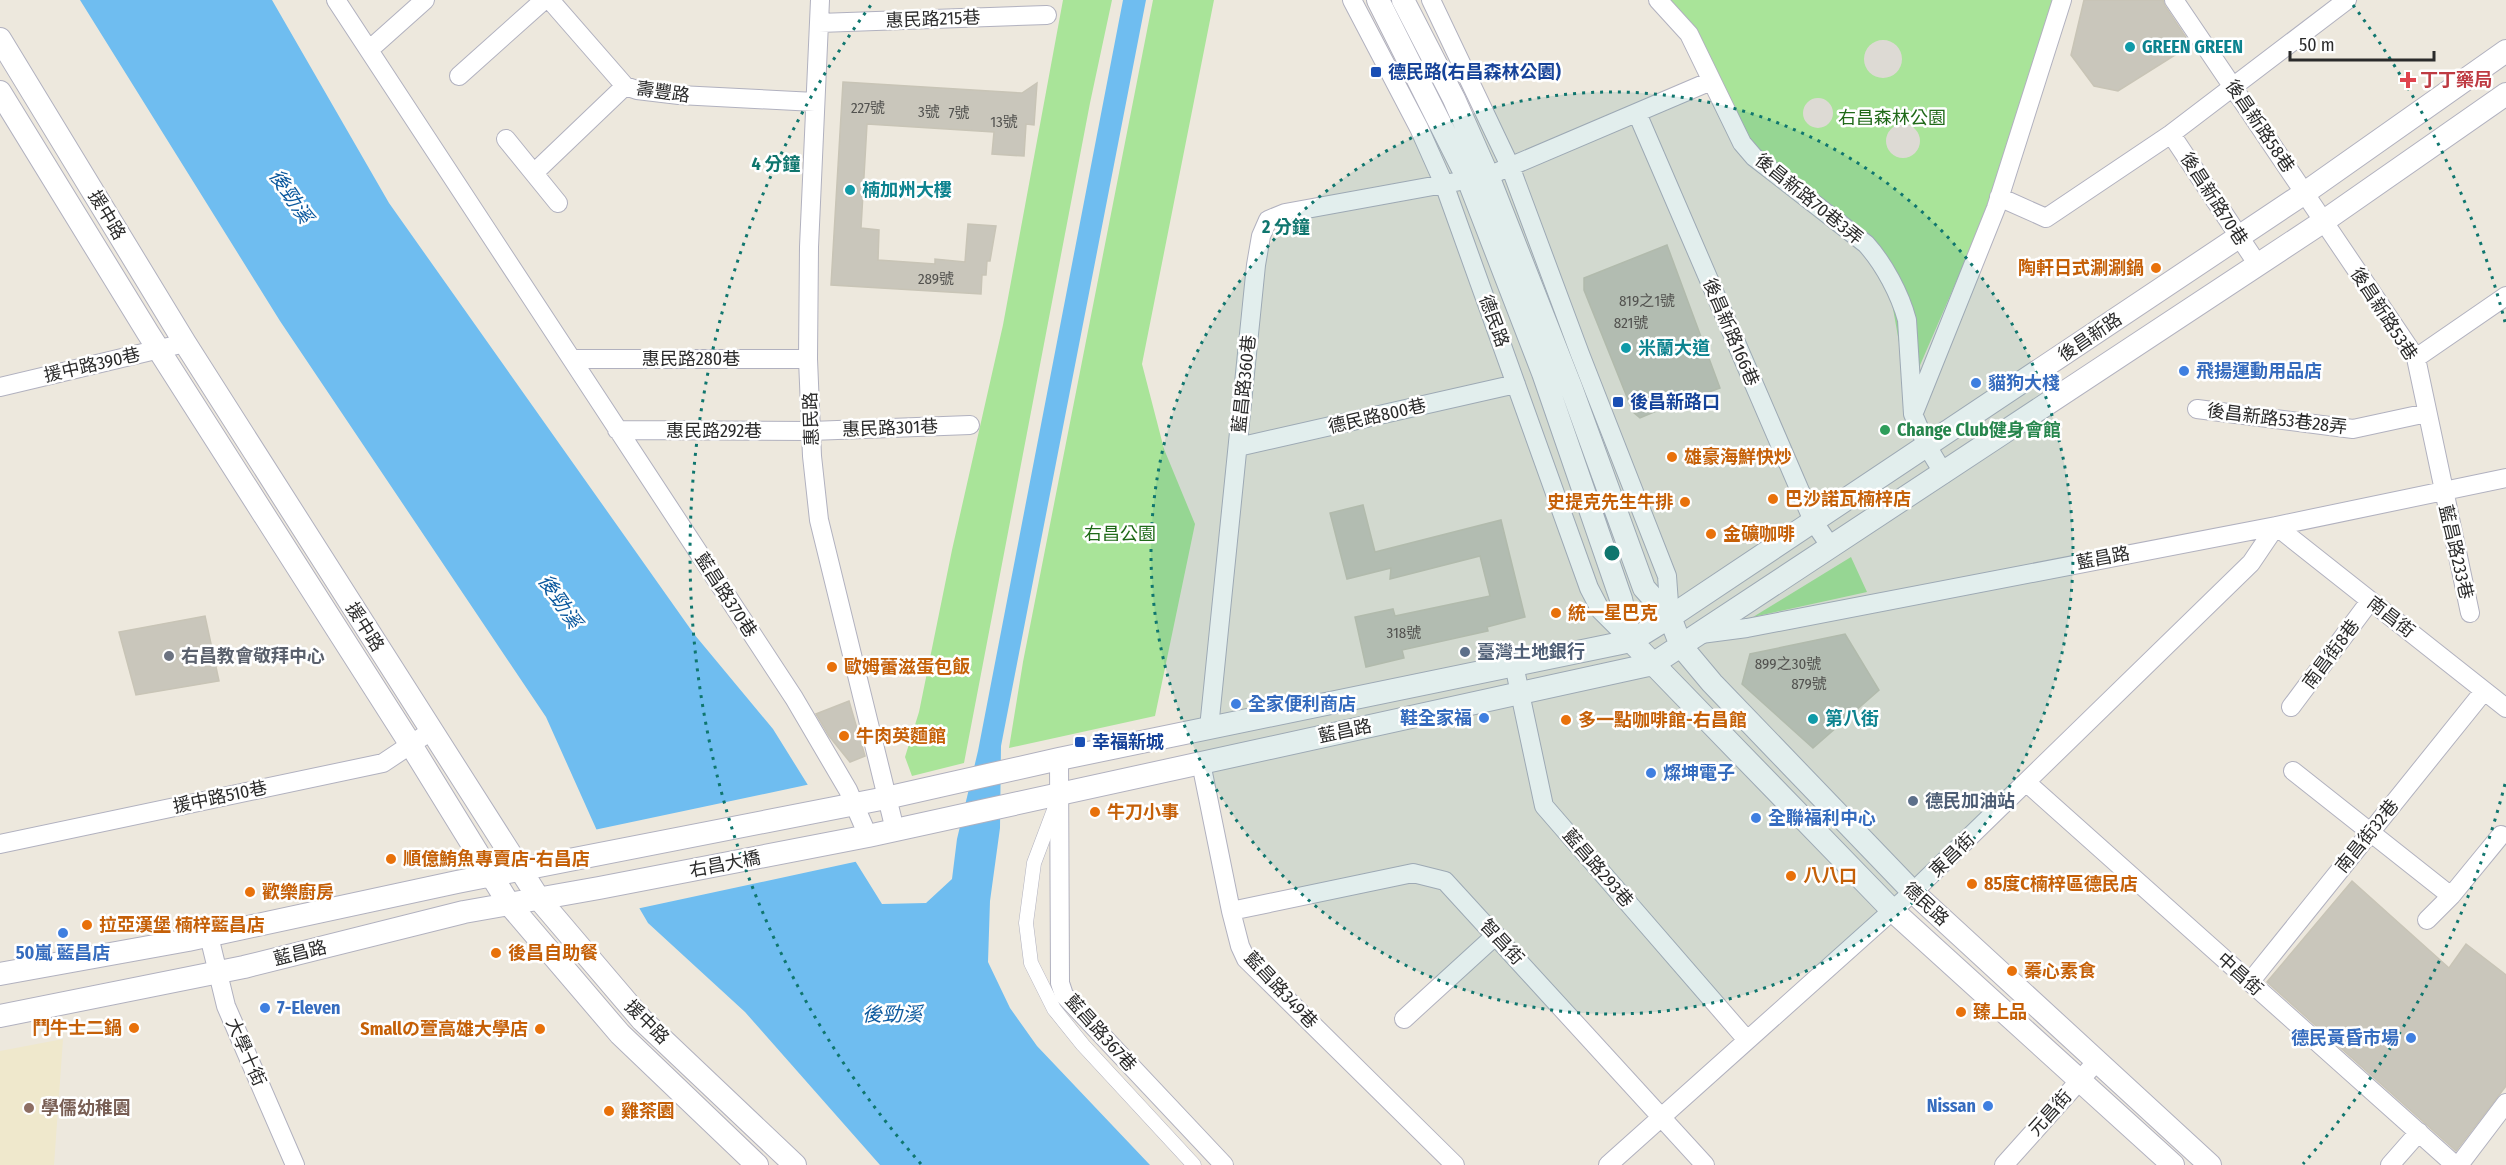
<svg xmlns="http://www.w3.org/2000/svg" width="2506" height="1165" font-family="'Fira Sans Condensed','Noto Sans TC','Noto Sans JP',sans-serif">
  <rect width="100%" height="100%" fill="#ede8dd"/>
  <path fill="#efe8cc" d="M63,1039L54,1165H0V1051Z"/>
  <path fill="#a9e499" d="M1063,0H1112L1090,103L964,763L912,776L905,757L919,712L952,550L1003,325Z
    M1153,0H1214L1142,364L1164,449L1195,524L1155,716L1009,748L1023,662Z
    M1666,0H2053L1992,199L1908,393L1892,303L1864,250L1742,145Z
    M1851,557L1867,592L1753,617Z"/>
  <path fill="#dddad4" d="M1864 59a19 19 0 1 1 38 0a19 19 0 1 1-38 0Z
    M1803 113a15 15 0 1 1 30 0a15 15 0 1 1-30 0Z
    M1886 141a17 17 0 1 1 34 0a17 17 0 1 1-34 0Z"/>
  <path fill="#6fbdf0" d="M80,0H272L389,203L694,634L773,729L882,904L926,903L952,879L957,839L978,751L1123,0H1146L1001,746L1000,828L990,901L988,962L1010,1008L1037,1046L1150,1165H880L745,1012L648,923L607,853L546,717L280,321Z"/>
  <path fill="#ede8dd" d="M811,784L859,861L636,909L605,855L594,830Z"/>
  <path fill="#c9c6bb" stroke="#c8c4b6" stroke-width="1.5" d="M2084,0H2163L2165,6L2191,45L2118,91L2094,86L2071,55Z
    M843,82L1022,93L1037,83L1034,125L1026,124L1024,156L992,154L994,132L867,124L861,228L879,230L878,260L935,264V259L965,262L968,224L996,226L990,261H987L986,275H982L981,294L831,285Z
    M1667,245L1720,388L1690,399V397L1640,418L1633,412L1584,290V278Z
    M1363,505L1375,552L1501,520L1525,617L1487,627L1488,631L1402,650L1404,658L1366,667L1355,617L1393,609L1395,616L1490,596L1480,556L1390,579L1391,568L1347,579L1330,513Z
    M205,616L219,681L136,695L119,632Z
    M1845,634L1879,690L1813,748L1742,684L1750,654Z
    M849,701L865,756L850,762L829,736L816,714Z
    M2352,881L2449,968L2466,944L2506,975V1086L2456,1151L2267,982Z"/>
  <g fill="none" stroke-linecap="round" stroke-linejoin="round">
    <g stroke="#b1b1bf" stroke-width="15">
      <path id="pedestrian" d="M1057,802L1034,863L1026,923L1031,963L1054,1009L1083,1045L1194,1165"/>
    </g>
    <g stroke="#b1b1bf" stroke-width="20">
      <path id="minor" d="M336,0L794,698L848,790L868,836
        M550,0L625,86L637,90L679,95L815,102
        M820,0L809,247L808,359L812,456L819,520L895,830
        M1352,0L1419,128L1444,184L1589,588L1601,611L1631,641
        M1431,0L1510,166L1580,354L1667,576L1670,617
        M1658,0L1689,34L1742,143L1754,157L1866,244C1884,264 1900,294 1907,320L1913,414L1927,446L1944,474
        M2174,0L2416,358L2470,613
        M819,23L1047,15
        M369,50L425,0
        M459,76L544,0
        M1637,113L1813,521L1831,547
        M2171,134L2258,265
        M506,139L558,203
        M534,173L625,86
        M1999,197L2046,218L2171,134L2347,0
        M2416,358L2506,296
        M573,359H808
        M0,387L185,343
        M2197,409L2353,429L2427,413
        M1915,410L1996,208L2062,0
        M617,430L811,431L970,425
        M1238,447L1516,384
        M2276,526L2506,708
        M1701,634L1747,628L2276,526L2506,478
        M1514,665L1544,806L1747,1040
        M2291,707L2370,601
        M1209,728L1256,265L1261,236L1268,220L1285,213L1488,176L1711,81
        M1059,759L1060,983L1064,995L1224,1165
        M1201,763L1231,911L1240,946L1246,959L1455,1165
        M2293,771L2451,896
        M2026,782L2455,1165
        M0,844L383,763L431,731
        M1231,911L1413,873L1445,881L1705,1165
        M2427,920L2451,896L2501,835
        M209,936L226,1006L295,1165
        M2250,982L2484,691
        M1404,1019L1496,935
        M1608,1165L1913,892L2251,563L2276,526
        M2004,1165L2097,1061
        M2390,1165L2419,1132
        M2459,1165L2506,1103"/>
    </g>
    <g stroke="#b1b1bf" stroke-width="24">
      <path id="tertiary" d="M1378,0L1468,179L1543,373L1621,599L1631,641L1892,910L2173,1165
        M1403,0L1454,99L1488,176L1571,387L1644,588L1670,617L1681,646L1712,683L1913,892L2210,1165
        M0,39L185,343L539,899L642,1020L795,1165
        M0,92L148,333L411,745L509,904L620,1034L757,1165
        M0,974L188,940L457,882L886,798L1059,759L1631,641L1670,617L2306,192L2506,51
        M0,1016L244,967L464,912L599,888L868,836L1653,664L2324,221L2506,94"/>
    </g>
    <use href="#pedestrian" stroke="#fff" stroke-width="14"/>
    <use href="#minor" stroke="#fff" stroke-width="18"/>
    <use href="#tertiary" stroke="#fff" stroke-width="22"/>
  </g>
  <circle cx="1612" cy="553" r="461" fill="#0f766e" fill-opacity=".12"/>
  <g fill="none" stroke="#0f766e" stroke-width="3" stroke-dasharray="3 6">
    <circle cx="1612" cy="553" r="461"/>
    <path d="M2505 784A922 922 0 0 1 2303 1164M921 1164A922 922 0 0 1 871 5M2353 5A922 922 0 0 1 2505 322"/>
  </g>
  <g fill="#0f9aa8" stroke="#fff" stroke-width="2">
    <circle cx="2130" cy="47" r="6"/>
    <circle cx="850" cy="190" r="6"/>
    <circle cx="1626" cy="348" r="6"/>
    <circle cx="1813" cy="719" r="6"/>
  </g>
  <g fill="#1a4fb4" stroke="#fff" stroke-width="2">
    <rect x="1370" y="66" width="12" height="12" rx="3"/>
    <rect x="1612" y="396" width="12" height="12" rx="3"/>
    <rect x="1074" y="736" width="12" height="12" rx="3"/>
  </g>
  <path fill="#e0444e" stroke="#fff" stroke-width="2" d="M2405 71h6v6h6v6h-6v6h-6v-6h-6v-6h6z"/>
  <g fill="#e8710a" stroke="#fff" stroke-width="2">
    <circle cx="2156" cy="268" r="6"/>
    <circle cx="1672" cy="457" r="6"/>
    <circle cx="1773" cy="499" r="6"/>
    <circle cx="1685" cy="502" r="6"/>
    <circle cx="1711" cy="534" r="6"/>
    <circle cx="1556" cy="613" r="6"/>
    <circle cx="832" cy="667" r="6"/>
    <circle cx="1566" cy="720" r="6"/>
    <circle cx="844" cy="736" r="6"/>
    <circle cx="1095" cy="812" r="6"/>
    <circle cx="391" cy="859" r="6"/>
    <circle cx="1791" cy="876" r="6"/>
    <circle cx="1972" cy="884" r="6"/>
    <circle cx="250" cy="892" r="6"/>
    <circle cx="87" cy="925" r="6"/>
    <circle cx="496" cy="953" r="6"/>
    <circle cx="2012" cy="971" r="6"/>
    <circle cx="1961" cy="1012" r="6"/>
    <circle cx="134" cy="1028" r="6"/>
    <circle cx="540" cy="1029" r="6"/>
    <circle cx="609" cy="1111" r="6"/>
  </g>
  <g fill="#3f7fe0" stroke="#fff" stroke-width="2">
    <circle cx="2184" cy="371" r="6"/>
    <circle cx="1976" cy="383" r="6"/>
    <circle cx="1236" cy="704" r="6"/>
    <circle cx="1484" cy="718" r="6"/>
    <circle cx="1651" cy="773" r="6"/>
    <circle cx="1756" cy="818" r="6"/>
    <circle cx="63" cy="933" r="6"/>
    <circle cx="265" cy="1008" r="6"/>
    <circle cx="2411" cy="1038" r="6"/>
    <circle cx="1988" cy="1106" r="6"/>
  </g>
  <circle fill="#2e9e5b" stroke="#fff" stroke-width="2" cx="1885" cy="430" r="6"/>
  <g fill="#5c6f8a" stroke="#fff" stroke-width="2">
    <circle cx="1465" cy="652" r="6"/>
    <circle cx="1913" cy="801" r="6"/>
  </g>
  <circle fill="#6b7280" stroke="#fff" stroke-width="2" cx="169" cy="656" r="6"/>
  <circle fill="#8d6e63" stroke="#fff" stroke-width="2" cx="29" cy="1108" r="6"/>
  <g text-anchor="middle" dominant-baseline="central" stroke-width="5" stroke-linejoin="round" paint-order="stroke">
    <g font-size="15" fill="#52524f">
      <text x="868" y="108">227號</text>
      <text x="929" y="112">3號</text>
      <text x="959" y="113">7號</text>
      <text x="1004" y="122">13號</text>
      <text x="936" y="279">289號</text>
      <text x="1647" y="301">819之1號</text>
      <text x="1631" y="323">821號</text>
      <text x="1404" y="633">318號</text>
      <text x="1788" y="664">899之30號</text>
      <text x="1809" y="684">879號</text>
    </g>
    <g font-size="18" fill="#2b2b2b" stroke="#fff">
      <text transform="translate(933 19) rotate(-2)">惠民路215巷</text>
      <text transform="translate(663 92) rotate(8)">壽豐路</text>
      <text transform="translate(2260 126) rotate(56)">後昌新路58巷</text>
      <text transform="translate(1809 199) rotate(39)">後昌新路70巷3弄</text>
      <text transform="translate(2214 199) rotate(57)">後昌新路70巷</text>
      <text transform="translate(107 215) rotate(59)">援中路</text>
      <text transform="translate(2384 314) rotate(57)">後昌新路53巷</text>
      <text transform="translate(1494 321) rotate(70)">德民路</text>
      <text transform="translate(1731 332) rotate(67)">後昌新路166巷</text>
      <text transform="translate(2090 337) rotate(-34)">後昌新路</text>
      <text x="691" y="359">惠民路280巷</text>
      <text transform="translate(92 365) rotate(-13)">援中路390巷</text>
      <text transform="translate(1244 384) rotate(-84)">藍昌路360巷</text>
      <text transform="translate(1377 416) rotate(-13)">德民路800巷</text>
      <text transform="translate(811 419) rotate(-92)">惠民路</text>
      <text transform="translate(2277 419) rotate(7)">後昌新路53巷28弄</text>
      <text transform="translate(890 428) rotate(-2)">惠民路301巷</text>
      <text x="714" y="431">惠民路292巷</text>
      <text transform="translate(2456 552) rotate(77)">藍昌路233巷</text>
      <text transform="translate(2103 558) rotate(-11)">藍昌路</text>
      <text transform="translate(726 595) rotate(57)">藍昌路370巷</text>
      <text transform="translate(2391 617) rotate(38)">南昌街</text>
      <text transform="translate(365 627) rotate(58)">援中路</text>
      <text transform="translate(2331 654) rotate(-53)">南昌街8巷</text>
      <text transform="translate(1345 731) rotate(-12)">藍昌路</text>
      <text transform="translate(220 797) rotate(-12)">援中路510巷</text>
      <text transform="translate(2367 836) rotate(-51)">南昌街32巷</text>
      <text transform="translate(1952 855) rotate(-44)">東昌街</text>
      <text transform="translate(725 864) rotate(-11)">右昌大橋</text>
      <text transform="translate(1598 868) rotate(49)">藍昌路293巷</text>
      <text transform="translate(1926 904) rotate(43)">德民路</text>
      <text transform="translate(1502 942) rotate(47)">智昌街</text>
      <text transform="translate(300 953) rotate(-14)">藍昌路</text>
      <text transform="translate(2240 974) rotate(42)">中昌街</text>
      <text transform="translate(1281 990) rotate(47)">藍昌路349巷</text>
      <text transform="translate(647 1022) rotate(45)">援中路</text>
      <text transform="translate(1101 1033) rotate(48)">藍昌路367巷</text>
      <text transform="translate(246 1052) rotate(66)">大學十街</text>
      <text transform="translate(2050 1113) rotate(-48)">元昌街</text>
    </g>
    <g font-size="18" font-weight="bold" fill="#0d838f" stroke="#fff" text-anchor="start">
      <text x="2142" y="47">GREEN GREEN</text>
      <text x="862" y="190">楠加州大樓</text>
      <text x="1638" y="348">米蘭大道</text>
      <text x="1825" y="719">第八街</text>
    </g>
    <g font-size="18" font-weight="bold" fill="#164399" stroke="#fff" text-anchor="start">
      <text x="1388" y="72">德民路(右昌森林公園)</text>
      <text x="1630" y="402">後昌新路口</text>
      <text x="1092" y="742">幸福新城</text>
    </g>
    <g font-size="18" font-weight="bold" fill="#be3a42" stroke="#fff" text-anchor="start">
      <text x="2420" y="80">丁丁藥局</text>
    </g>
    <g font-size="18" fill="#206a19" stroke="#fff">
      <text x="1892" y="118">右昌森林公園</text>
      <text x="1120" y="534">右昌公園</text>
    </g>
    <g font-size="18" font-weight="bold" fill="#c56008" stroke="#fff" text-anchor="start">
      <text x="2144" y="268" text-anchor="end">陶軒日式涮涮鍋</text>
      <text x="1684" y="457">雄豪海鮮快炒</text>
      <text x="1785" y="499">巴沙諾瓦楠梓店</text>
      <text x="1673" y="502" text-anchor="end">史提克先生牛排</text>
      <text x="1723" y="534">金礦咖啡</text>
      <text x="1568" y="613">統一星巴克</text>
      <text x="844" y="667">歐姆蕾滋蛋包飯</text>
      <text x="1578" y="720">多一點咖啡館-右昌館</text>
      <text x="856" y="736">牛肉英麵館</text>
      <text x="1107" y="812">牛刀小事</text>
      <text x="403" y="859">順億鮪魚專賣店-右昌店</text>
      <text x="1803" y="876">八八口</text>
      <text x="1984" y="884">85度C楠梓區德民店</text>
      <text x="262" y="892">歡樂廚房</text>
      <text x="99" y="925">拉亞漢堡 楠梓藍昌店</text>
      <text x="508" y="953">後昌自助餐</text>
      <text x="2024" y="971">蓁心素食</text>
      <text x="1973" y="1012">臻上品</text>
      <text x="122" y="1028" text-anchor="end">鬥牛士二鍋</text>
      <text x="528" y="1029" text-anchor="end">Smallの萱高雄大學店</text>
      <text x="621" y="1111">雞茶園</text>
    </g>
    <g font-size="18" font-weight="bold" fill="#366cbe" stroke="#fff" text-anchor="start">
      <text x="2196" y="371">飛揚運動用品店</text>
      <text x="1988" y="383">貓狗大棧</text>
      <text x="1248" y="704">全家便利商店</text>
      <text x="1472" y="718" text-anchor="end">鞋全家福</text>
      <text x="1663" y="773">燦坤電子</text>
      <text x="1768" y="818">全聯福利中心</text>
      <text x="63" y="953" text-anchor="middle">50嵐 藍昌店</text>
      <text x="277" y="1008">7-Eleven</text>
      <text x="2399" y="1038" text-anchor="end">德民黃昏市場</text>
      <text x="1976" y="1106" text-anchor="end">Nissan</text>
    </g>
    <g font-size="18" font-weight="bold" fill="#27864d" stroke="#fff" text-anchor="start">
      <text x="1897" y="430">Change Club健身會館</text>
    </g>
    <g font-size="18" font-weight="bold" fill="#4e5e75" stroke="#fff" text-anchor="start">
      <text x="1477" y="652">臺灣土地銀行</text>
      <text x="1925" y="801">德民加油站</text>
    </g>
    <g font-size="18" font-weight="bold" fill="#5b616d" stroke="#fff" text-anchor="start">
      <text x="181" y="656">右昌教會敬拜中心</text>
    </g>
    <g font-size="18" font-weight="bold" fill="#785e54" stroke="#fff" text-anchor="start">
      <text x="41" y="1108">學儒幼稚園</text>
    </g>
    <g font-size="20" font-style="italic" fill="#0c599e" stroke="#fff">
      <text transform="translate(291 196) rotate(56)">後勁溪</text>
      <text transform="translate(560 601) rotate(56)">後勁溪</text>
      <text x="892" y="1014">後勁溪</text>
    </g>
  </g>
  <circle cx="1612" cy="553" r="9" fill="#0f766e" stroke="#fff" stroke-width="3"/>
  <g font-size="18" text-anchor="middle" font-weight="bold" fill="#0f766e" stroke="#fff" stroke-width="5" stroke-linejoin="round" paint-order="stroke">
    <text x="776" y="170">4 分鐘</text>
    <text x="1286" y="233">2 分鐘</text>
  </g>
  <path d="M2290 51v9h144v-9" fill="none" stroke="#2b2b2b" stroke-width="3"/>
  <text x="2299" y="51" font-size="18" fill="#2b2b2b" stroke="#ffffff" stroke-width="4.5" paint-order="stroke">50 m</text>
</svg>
